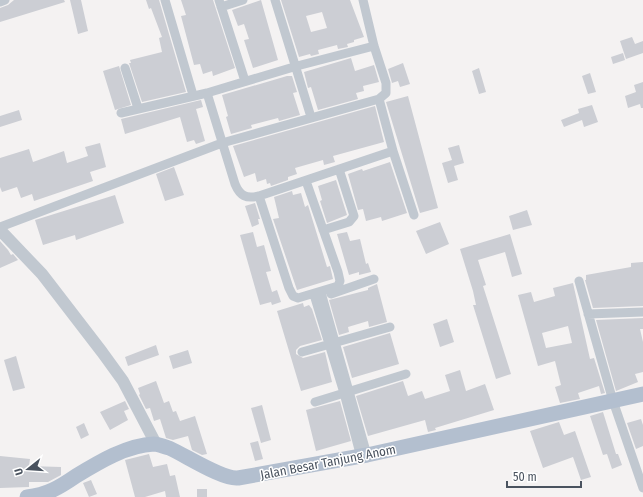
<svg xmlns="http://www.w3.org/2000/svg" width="643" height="497" font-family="'Fira Sans Condensed',sans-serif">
  <rect width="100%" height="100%" fill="#f4f2f2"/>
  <path fill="#ccced4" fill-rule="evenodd" d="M14,0H64L65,2L0,22V8L8,5Z
    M70,0H81L88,31L78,34Z
    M146,0H159L186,92L142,102L129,63H131L130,60L162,52L159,38L162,37L151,8L149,9Z
    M181,0H213L235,68L213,76L212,71L203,74L200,64L194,65L181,16L186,15Z
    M261,0L278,60L253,68L244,40L249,39L244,24L238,26L232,10Z
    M281,0H350L364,37L354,40V42L347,44L348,47L338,49L337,45L318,50L319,54L311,56L310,54L299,57ZM322,12L327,28L311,32L306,16Z
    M632,37L635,44L643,41V53L626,59L620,41Z
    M623,53L625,60L613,64L611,57Z
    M351,58L355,71L374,65L379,82L363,86L364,91L356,93L358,99L318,110L311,87L308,88L304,72Z
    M403,63L410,84L400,87L398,81L392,83L388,69Z
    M119,66L131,105L115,110L103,71Z
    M479,68L486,92L479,94L472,71Z
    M590,73L596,92L588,94L582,76Z
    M287,76H292L297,92L293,93L300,115L279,121L278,118L251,125L252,128L231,134L226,117L228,116L222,95Z
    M643,82V108H641L640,104L628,108L625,96L636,92L634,85Z
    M408,96L438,208L420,213L386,102Z
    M201,100L203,107L196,109L205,141L196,144L194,140L187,142L180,117L125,134L121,119Z
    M592,105L598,122L584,127L582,120L564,127L561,120L579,113L578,109Z
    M375,106L384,142L333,156L335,162L324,165L323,160L295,168L297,174L288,177V180L271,186L270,183L267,184L266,179L257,182L255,173L244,177L233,146Z
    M19,110L22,120L0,127V116Z
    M100,143L106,167L90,172L93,181L34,201L32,194L21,198L17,187L2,192L0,187V158L29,149L33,162L64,151L67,163L88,156L85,147Z
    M459,145L464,163L454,166L458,180L448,183L442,163L452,160L448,148Z
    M390,162L407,213L382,221L381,217L366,221L363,209L358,210L348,174L362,169L363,171Z
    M174,167L184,195L165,201L156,174Z
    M336,180L347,215L327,223L320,201L322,200L318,186Z
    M292,191L293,195L301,193L305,207L308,205L327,267L330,266L333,279L297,290L273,219L279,218L274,197Z
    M115,195L124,223L76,240L75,235L43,245L35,220Z
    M255,203L260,219H258L259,224L252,227L245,206Z
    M527,210L532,225L513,230L509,216Z
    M440,222L449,244L426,254L416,231Z
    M253,232L257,247L264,245L271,271L266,272L272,292L277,290L281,302L272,305L271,302L260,305L240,235Z
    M347,232L350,241L360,239L366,264L368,263L371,272L359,275V272L349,275L337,234Z
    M510,234L522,274L512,277L505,252L478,260L486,285L483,286L511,374L496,379L473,305H476L473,291L460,249Z
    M0,241L8,250L11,255L13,254L18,260L0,268Z
    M643,262V306L593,308L585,280H586V275L631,267V263Z
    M573,283L590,359L594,358L605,393L601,394L599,386L578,393L580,399L560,403L555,387L561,385L555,361L538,366L518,295L531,292L534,302L555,296L553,288ZM568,326L572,343L546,348L542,333Z
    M377,284L387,322L369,327L368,321L348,327L349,332L339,335L329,300L368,290V288Z
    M303,303L304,307L309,305L312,309L322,340L300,346L296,350V354L303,358L325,352L332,382L301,391L277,311Z
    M643,318V329H640L643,342V372L635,374L638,382L616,391L596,320Z
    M447,319L454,342L440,347L433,324Z
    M390,333L399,364L352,378L343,347Z
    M156,345L159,355L128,366L125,357Z
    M188,350L192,363L173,369L169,356Z
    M16,356L25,388L13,391L4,360Z
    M460,370L466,391L485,384L494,410L435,428L436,430L428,432L425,420L368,436L356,396L403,381L408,396L422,391L425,399L450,391L445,375Z
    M156,381L164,403L169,401L173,412L176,411L180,421L195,416L207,454L202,455L192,450L188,436L173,440L166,438L160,419L154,421L150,408L146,409L139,395L140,394L138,388Z
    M125,401L129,409L124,411L128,420L110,430L100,412Z
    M340,401L351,441L316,451L306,410Z
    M262,405L271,440L261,443L251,408Z
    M603,412L616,454H618L622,465L612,469L607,454L603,455L590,416Z
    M641,419L643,425V446L636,449L627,423Z
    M559,422L564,435L575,431L591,477L581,480L573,457L543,468L530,431Z
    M84,423L89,435L81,439L76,427Z
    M258,441L263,459L255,461L250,443Z
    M149,454L153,467L167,464L170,476L175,475L180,497H166L165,491L145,497H135L125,460Z
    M0,456L30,459L29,466L61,467V475L48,482H29V487L0,488Z
    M91,480L97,494L89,497L83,483Z
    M197,489H207V497H197Z"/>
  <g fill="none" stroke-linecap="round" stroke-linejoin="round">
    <path stroke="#c1c8d0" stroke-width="9" d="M165,0L193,95
      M219,0L245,81
      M275,0L311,117
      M0,2L5,0
      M221,7L243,0
      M125,68L138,108
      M207,93L235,184C240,196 246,199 259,196L393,151L379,99
      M121,113L207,93L297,66L374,46
      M393,151L414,215
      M259,196L289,288L293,296L298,298L338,286L340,281L338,272L306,181
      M0,227L222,143L379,99L386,93V83L374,46L363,0
      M323,230L349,222L354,216L339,169
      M579,281L613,401L643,488
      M331,294L374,279
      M322,296L367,455
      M315,298L344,393L361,457
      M588,314L643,312
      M302,352L390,327
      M315,402L406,374"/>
    <path stroke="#c1c8d0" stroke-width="12" d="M0,230L42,274L102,352L123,381L156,444"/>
    <path stroke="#b3bfcf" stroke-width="15" d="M27,497C47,495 60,487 76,476C99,462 127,445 154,444C159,444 164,447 169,448C185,455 223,480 238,478L367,455L643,394"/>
  </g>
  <g text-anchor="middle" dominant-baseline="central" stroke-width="3" stroke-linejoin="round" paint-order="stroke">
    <g font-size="13" fill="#4a535f" stroke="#fff">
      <text transform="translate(328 462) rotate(-11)">Jalan Besar Tanjung Anom</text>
    </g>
  </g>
  <g transform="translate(28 469) rotate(253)" stroke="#ffffff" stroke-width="3" paint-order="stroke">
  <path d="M0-3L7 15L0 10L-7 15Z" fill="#4a535f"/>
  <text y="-6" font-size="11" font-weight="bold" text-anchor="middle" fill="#4a535f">U</text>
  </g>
  <path d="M507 481v6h74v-6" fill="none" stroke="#4a535f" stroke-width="2"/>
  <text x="513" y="481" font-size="12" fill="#4a535f" stroke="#ffffff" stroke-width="3" paint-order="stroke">50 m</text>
</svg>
